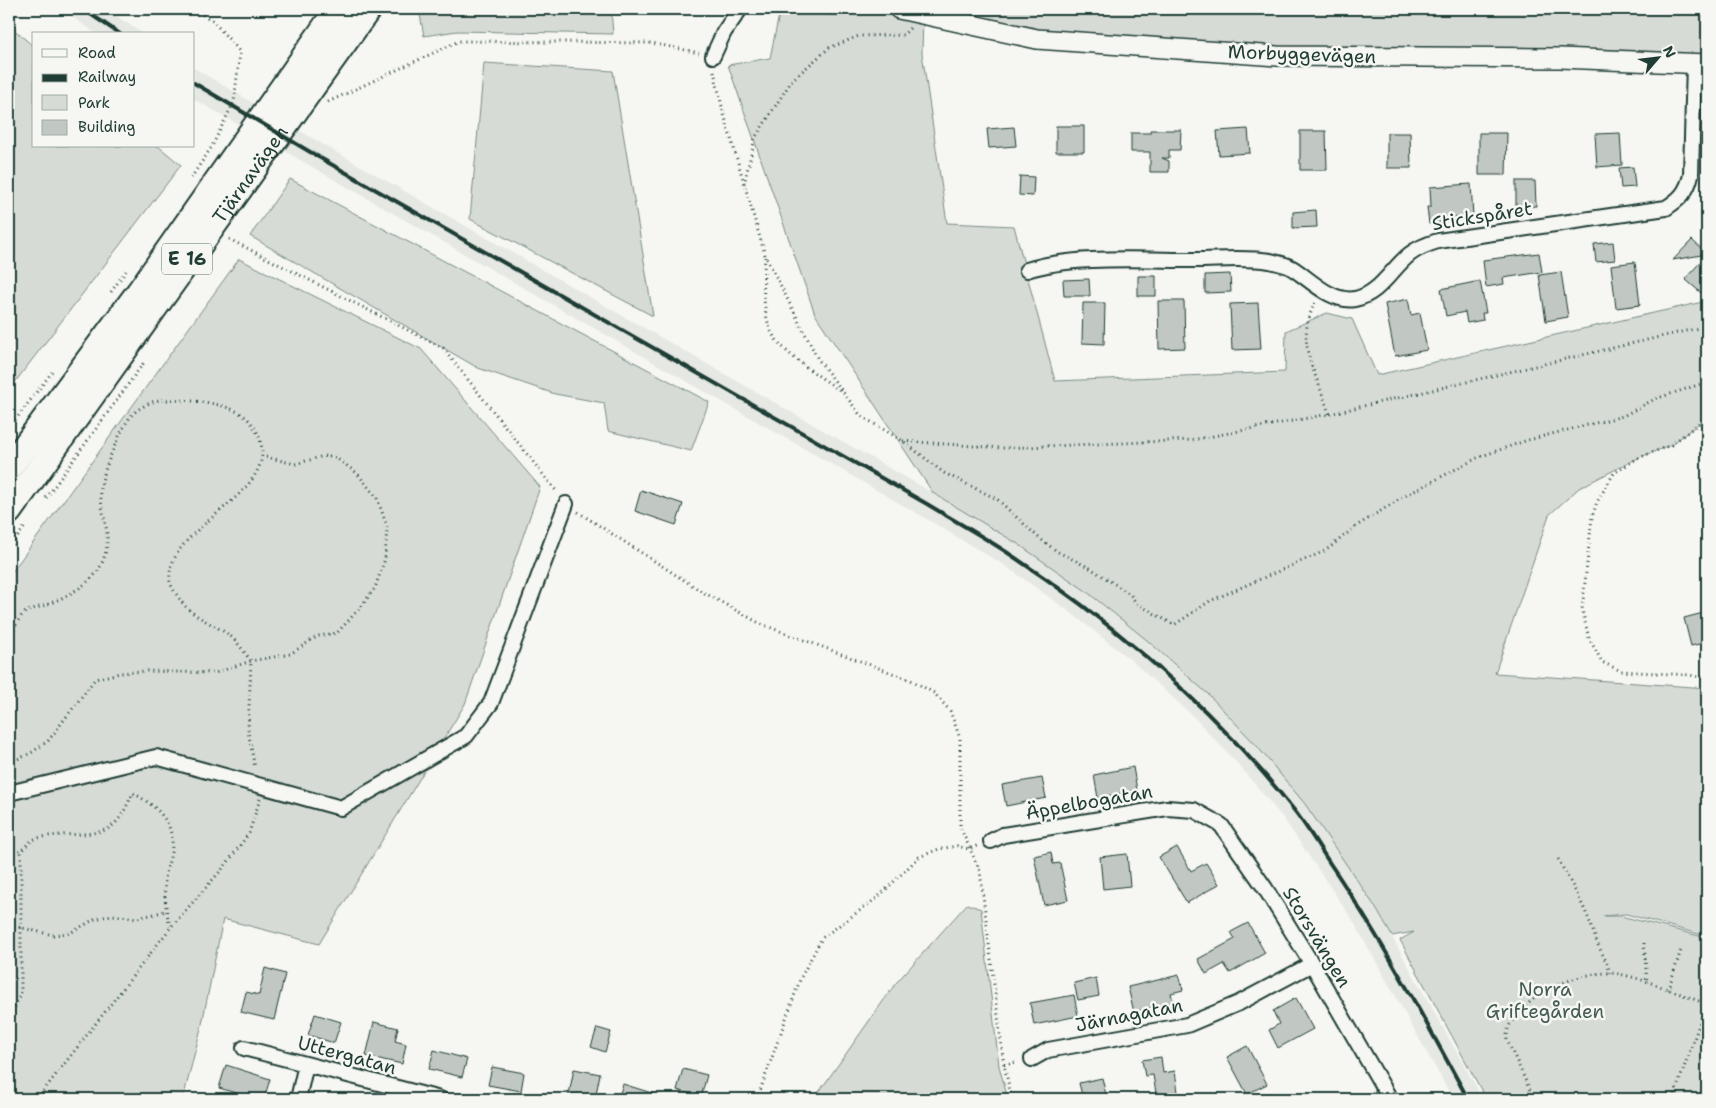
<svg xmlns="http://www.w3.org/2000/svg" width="1716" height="1108" font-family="'Shantell Sans',sans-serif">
  <rect width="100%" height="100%" fill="#f6f6f2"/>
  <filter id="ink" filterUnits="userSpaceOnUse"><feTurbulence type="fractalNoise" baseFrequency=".02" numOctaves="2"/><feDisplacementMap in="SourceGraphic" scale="10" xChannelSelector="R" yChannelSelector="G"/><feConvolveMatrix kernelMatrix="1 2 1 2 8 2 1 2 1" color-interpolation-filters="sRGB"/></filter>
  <g filter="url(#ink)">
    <path fill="#e6e8e4" d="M61,9H106L143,34H97Z
      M194,68L329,148L933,493L1018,544L1086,591L1148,641L1208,694L1256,745L1305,804L1374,905L1483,1099H1453L1352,919L1284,819L1237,763L1190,713L1132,661L1070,612L1004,565L920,515L199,102L194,99Z"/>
    <path fill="#d6dbd6" stroke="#7a8c85" d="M419,9H611L613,34L457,31L424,36Z
      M852,9H885L901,12L900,9H1707V109L1696,108L1694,63L1037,39L923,15L922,53L947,223L1014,226L1055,381L1285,372L1286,331L1327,313L1352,319L1377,375L1707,301V417L1671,445L1638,458L1579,488L1549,515L1495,673L1707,688V920L1702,935L1626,914L1603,916H1621L1703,937L1707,927V1099H1486L1400,940L1414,932L1392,936L1374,905L1305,804L1256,745L1208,694L1148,641L1086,591L1018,544L933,493L815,314L728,65L770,58L780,10L841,16Z
      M9,25L34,47V146H158L181,165L9,390Z
      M484,63L613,71L653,316L470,219Z
      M290,179L709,402L691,451L608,431L604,403L555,394L478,368L250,236Z
      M239,259L421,349L540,487L465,704L319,944L223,919L202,1024L183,1099H9V576Z
      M967,904L981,909L999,1066L1008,1099H814L896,983Z"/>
    <path fill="#c1c8c3" stroke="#1f3d34" d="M1056,126H1084V152H1056Z
      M1014,127L1016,146L989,148L987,129Z
      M1248,129L1250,153L1219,155L1217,131Z
      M1150,130H1181L1180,150H1169V158H1162L1169,161V172H1150V152H1131V133H1150Z
      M1300,131H1326L1327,170H1300Z
      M1387,133H1410L1411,168H1387Z
      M1479,133H1507L1506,175H1479Z
      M1620,133L1622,165L1597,167L1595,134Z
      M1633,167L1635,187L1621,188L1619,168Z
      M1020,176L1034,177L1033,196L1019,195Z
      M1516,181H1535L1536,206L1516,207Z
      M1471,184L1473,216L1449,217V221L1429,224L1427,207H1431L1430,187Z
      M1316,210L1317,227L1293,228V212Z
      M1692,240L1707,254L1673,260Z
      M1613,242L1615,260L1596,262L1594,244Z
      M1539,253L1542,272L1503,278L1504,284L1486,287L1483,260Z
      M1707,255V298L1685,279Z
      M1635,262L1640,305L1616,308L1611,265Z
      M1561,272L1568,317L1546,321L1539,275Z
      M1230,274L1231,292L1205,293V275Z
      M1138,276H1156V296H1138Z
      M1089,279L1090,296H1064L1063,280Z
      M1480,281L1486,313H1482L1483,320L1467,323L1465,312L1446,316L1441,289Z
      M1408,299L1411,315L1420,313L1427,350L1395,356L1385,304Z
      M1158,301H1184L1185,348L1159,349Z
      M1083,303H1105L1104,344L1082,343Z
      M1258,303L1261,349L1232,350L1230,304Z
      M641,490L683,504L676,525L635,511Z
      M1707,612V642L1691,646L1684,618Z
      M1133,767L1137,790L1098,798L1094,775Z
      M1042,778L1046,798L1006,806L1002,785Z
      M1177,847L1191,871L1206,863L1219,884L1187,903L1159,857Z
      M1051,852L1053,864L1060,863L1068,900L1044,905L1034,856Z
      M1127,854L1130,886L1103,889L1100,857Z
      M1248,923L1265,953L1230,973L1224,964L1206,974L1198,959L1235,939L1231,932Z
      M265,968L285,974L274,1020L241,1012L246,992L259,995Z
      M1179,975L1183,990L1171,993L1173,1002L1134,1012L1128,987Z
      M1096,978L1099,996L1078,1000L1074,983Z
      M1074,995L1078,1016L1034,1025L1030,1003Z
      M1296,998L1313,1029L1278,1048L1269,1030L1279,1024L1273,1011Z
      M315,1014L341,1022L334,1043L308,1035Z
      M374,1022L398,1028L395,1041L406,1044L402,1064L366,1056Z
      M597,1028L611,1032L605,1052L591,1047Z
      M1247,1046L1267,1084L1247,1094L1227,1057Z
      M434,1050L467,1059L462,1077L429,1069Z
      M1161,1057L1163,1073L1175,1071L1179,1099H1157L1153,1075L1145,1076L1142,1060Z
      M226,1065L270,1079L264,1099H256L219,1088Z
      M492,1067L524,1073L521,1091L488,1085Z
      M574,1069L600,1074L595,1099H568Z
      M683,1069L707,1075L701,1097L677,1090Z
      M1102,1078L1107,1099H1083L1079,1083Z
      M623,1084L661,1096L660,1099H618Z"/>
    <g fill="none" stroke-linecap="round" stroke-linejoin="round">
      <g stroke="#1f3d34" stroke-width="18">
        <path id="street" d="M713,56L724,32L740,9
          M1027,270C1072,255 1145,260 1194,260C1218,260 1245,257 1270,261C1277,263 1286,264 1292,268C1310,279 1331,303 1355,299C1380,294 1392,268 1410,254C1419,247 1428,244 1438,241L1666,208C1680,199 1687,192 1691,175L1694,63
          M9,793L156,757L341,808L466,736L491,703L566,504
          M991,841L1003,835L1167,808L1194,810L1221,825L1265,888L1312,964L1390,1099
          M244,1048L440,1099
          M1032,1059L1048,1050L1187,1025L1239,1003L1312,964
          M298,1099L306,1064"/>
      </g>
      <g stroke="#1f3d34" stroke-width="22">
        <path id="secondary" d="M899,9L1037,39L1277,56L1560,58L1707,64"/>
      </g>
      <g stroke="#1f3d34" stroke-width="29">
        <g id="highway">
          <path d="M9,468L140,291L338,9"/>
          <path id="s1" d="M9,511L368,9"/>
        </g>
      </g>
      <path stroke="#1f3d34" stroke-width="3" stroke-dasharray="1 4" stroke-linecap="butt" d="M1192,9L1214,11L1322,9
        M389,15L393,9
        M714,71L723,111L765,255L818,359L861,416L903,441L944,473L997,499L1039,538L1058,552L1090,568L1130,594L1136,603L1174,625L1210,601L1325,551L1358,525L1403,497L1479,457L1528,440L1623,416L1655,399L1701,384L1707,377
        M328,102L459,41L652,43L699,53
        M191,178L211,148L234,102L240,52L212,20L193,9
        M744,184L755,138L792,80L829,48L859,36L903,35L910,28
        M229,239L443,348L557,492
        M765,257C763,281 762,306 770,329C779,352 820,376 839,390
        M111,292L126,271
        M1315,303C1293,345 1318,373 1329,414
        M1707,417L1671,445L1638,458L1614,473L1597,502L1592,517L1582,610L1589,638L1602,662L1621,671L1689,675L1707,678
        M9,428L52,372
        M903,441L1002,448L1192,440L1329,414L1707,326
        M46,498L145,361
        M578,512L701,591L761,624L911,680L934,693L950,711L960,738V827L980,871L1004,1065L1012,1099
        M9,549L26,525
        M9,649C12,637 14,625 22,615C27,610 36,608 43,606C62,599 94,584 102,563C115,532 99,516 101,489C101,474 121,428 131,416C137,409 151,401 160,400C188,400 238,400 254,427C295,493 164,522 170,581C171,586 174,591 177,595C189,616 207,620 226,633C236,639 244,652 251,661L248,731L255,768
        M9,763L31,753L48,741L95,679L120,673L146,671L215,673L251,661L290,654L318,636L337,633L359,609L375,588L385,559L387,526L377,498L357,473L336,458L324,456L295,464L262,456
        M9,854L21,851
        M1558,859C1572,885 1587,910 1595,937C1599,950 1607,960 1610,973
        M9,925L53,935L70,933L95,919L112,915L138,918L166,911
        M1644,943L1647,983
        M1668,990L1681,950
        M9,1021L21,992V851C25,847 30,841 35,839C57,831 96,839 112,826C122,818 127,805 133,793C153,804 174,820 172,846C171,857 166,869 165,880C164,896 166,912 170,926
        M1004,1065L1018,1062
        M37,1099L171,927L225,866L249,833L260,799
        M757,1099L801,977L822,938L877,898L919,857L939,849L957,846L969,849L979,845
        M1534,1099L1507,1040C1506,1023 1516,1016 1527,1005C1547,985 1591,969 1619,974C1649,980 1679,994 1707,1004
        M1673,1099L1707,1002"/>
      <use href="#street" stroke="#f6f6f2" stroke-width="14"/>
      <use href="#secondary" stroke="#f6f6f2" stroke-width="19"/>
      <use href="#highway" stroke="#f6f6f2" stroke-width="25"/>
      <path stroke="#1f3d34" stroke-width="4" d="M83,9L120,34
        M194,83L322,159L927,504C955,521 984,537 1011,555C1118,626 1215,710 1294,810C1308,828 1319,847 1331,865C1382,940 1425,1020 1468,1099"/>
    </g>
  </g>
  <g text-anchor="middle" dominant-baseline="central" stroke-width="5" stroke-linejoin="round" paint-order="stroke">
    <rect fill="#f6f6f2" stroke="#60746d" stroke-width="1" x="162" y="243.5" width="50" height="31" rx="4"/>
    <g font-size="18" font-weight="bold" fill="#1f3d34">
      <text x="187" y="259">E 16</text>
    </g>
    <g font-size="19" fill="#1f3d34" stroke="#f6f6f2">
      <text transform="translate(1302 54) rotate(2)">Morbyggevägen</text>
      <text stroke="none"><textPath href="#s1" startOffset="414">Tjärnavägen</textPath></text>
      <text transform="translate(1482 216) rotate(-9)">Stickspåret</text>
      <text transform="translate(1089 802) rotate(-10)">Äppelbogatan</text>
      <text transform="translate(1317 937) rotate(59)">Storsvängen</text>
      <text transform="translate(1129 1015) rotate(-11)">Järnagatan</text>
      <text transform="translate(347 1055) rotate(15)">Uttergatan</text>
    </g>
    <g font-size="19" fill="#445d54" stroke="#f6f6f2">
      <text x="1545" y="989">Norra<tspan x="1545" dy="22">Griftegården</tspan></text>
    </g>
  </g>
  <rect width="1716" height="1108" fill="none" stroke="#f6f6f2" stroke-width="30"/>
  <rect x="15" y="15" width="1686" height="1078" fill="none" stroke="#1f3d34" stroke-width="2" filter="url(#ink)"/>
  <rect x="32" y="32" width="162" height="115" fill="#f6f6f2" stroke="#a0aca6"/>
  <rect x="42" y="49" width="25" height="8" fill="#f6f6f2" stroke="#a0aca6"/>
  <text x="78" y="58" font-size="15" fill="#1f3d34">Road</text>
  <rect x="42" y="74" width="25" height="8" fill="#1f3d34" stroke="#a0aca6"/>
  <text x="78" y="82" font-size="15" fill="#1f3d34">Railway</text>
  <rect x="42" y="95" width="25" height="15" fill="#d6dbd6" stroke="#a0aca6"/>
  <text x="78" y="108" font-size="15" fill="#1f3d34">Park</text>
  <rect x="42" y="120" width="25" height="15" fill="#c1c8c3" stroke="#a0aca6"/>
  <text x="78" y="132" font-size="15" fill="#1f3d34">Building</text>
  <g transform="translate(1658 58) rotate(62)" stroke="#f6f6f2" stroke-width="4" paint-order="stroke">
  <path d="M0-4L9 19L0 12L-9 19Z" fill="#1f3d34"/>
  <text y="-8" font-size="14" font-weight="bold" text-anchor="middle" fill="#1f3d34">N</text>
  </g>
</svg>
